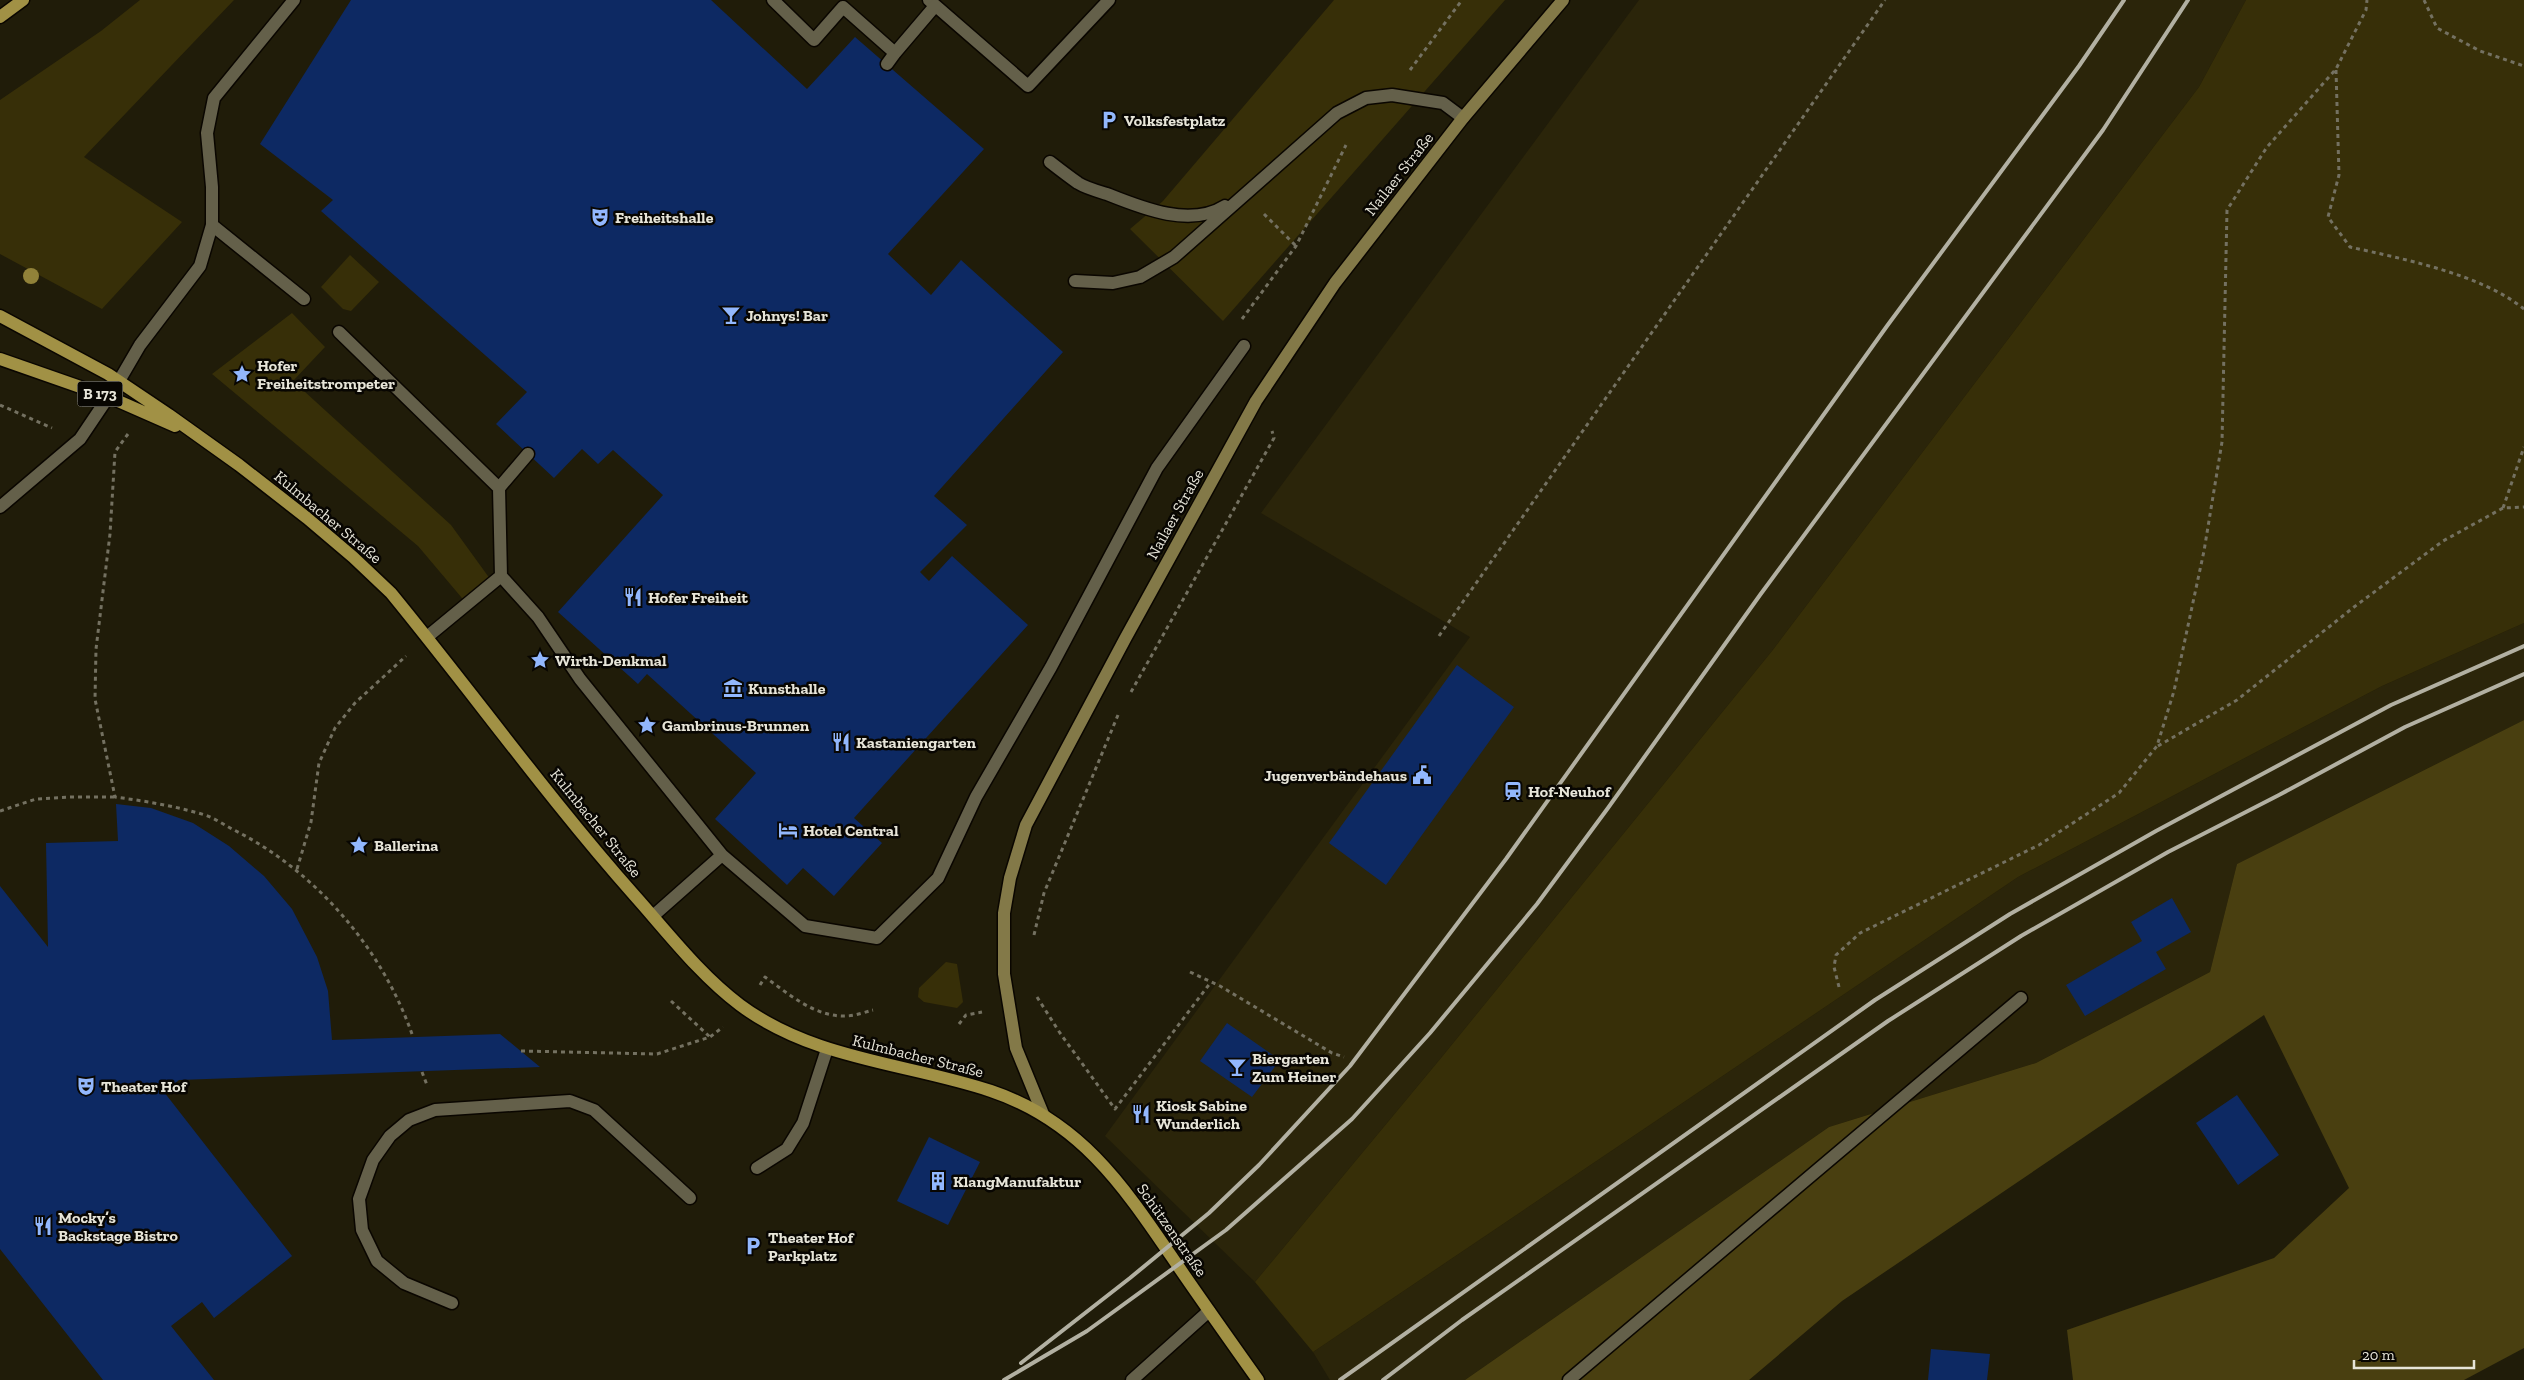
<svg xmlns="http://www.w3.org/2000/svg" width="2524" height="1380" font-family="'Zilla Slab',serif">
  <rect width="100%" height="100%" fill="#201c09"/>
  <path fill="#2b250a" d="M1639,0H2246L2199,87L1772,651L1441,1058L1255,1282L1105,1136L1470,637L1261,513Z
    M2524,623V720L2237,864L2210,972L2036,1063L1829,1127L1465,1380H1330L1313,1352L2018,877L2382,686Z"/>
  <path fill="#372f08" d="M140,0H234L84,157L182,222L102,309L0,254V100L101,31Z
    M1334,0H1505L1223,321L1130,229L1163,201Z
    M2246,0H2524V623L2382,686L2018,877L1313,1352L1255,1282L1441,1058L1772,651L2199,87Z
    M350,255L379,282L351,311L343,309L321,287Z
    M292,313L325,347L293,381L451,525L493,583L467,604L418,546L212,374Z
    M946,962L957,964L963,1002L957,1008L924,1002L918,997L919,988Z"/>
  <path fill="#493f10" d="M2524,720V1348L2464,1380H2073L2067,1330L2274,1258L2349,1188L2264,1015L1842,1301L1749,1380H1465L1829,1127L2036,1063L2210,972L2237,864Z"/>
  <path fill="#0d2963" d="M351,0H711L807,89L855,37L984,149L888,254L931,295L961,260L1063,352L934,496L967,525L920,572L929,581L952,556L1028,625L854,818L882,843L834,896L803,868L787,885L715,819L756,773L647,674L638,684L558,612L663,495L613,450L598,464L582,449L554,478L496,424L527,392L321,211L333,200L260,144Z
    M1457,665L1514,707L1386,885L1329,843Z
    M116,804L151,808L193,823L229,846L264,876L292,909L317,957L328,991L332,1040L500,1034L540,1067L179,1080L164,1092L292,1256L214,1318L202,1302L171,1326L214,1380H103L0,1249V886L48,947L46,843L118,841Z
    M2172,898L2191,932L2156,952L2166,969L2085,1016L2066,985L2142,941L2131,922Z
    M1227,1023L1280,1060L1252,1097L1200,1061Z
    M2237,1095L2279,1155L2238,1185L2196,1123Z
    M929,1137L980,1162L948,1225L897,1201Z
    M1931,1349L1990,1354L1987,1380H1928Z"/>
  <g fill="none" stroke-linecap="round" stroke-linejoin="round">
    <g stroke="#0a0600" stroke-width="15">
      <path id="lane" d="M929,0L1028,86L1109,0
        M1050,162C1059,169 1068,176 1078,183C1086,188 1097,191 1107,194C1142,208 1190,228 1225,206
        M212,225L304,299
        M1075,281L1113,283L1140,277L1174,257L1337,113L1366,98L1392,95L1443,103L1463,118
        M339,332L499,488L501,576L538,617L580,679L722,855L653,916
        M499,488L528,454
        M0,507L80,439L119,381
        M427,637L501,576
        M722,855L805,926L877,938L938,878L976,797L1051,667L1157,468L1244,346
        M757,1168L787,1149L803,1123L827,1049
        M452,1303L404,1283L377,1261L362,1230L359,1199L373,1160L390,1136L409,1120L435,1110L570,1101L594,1110L690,1198
        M1569,1380L2021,998"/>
    </g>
    <g stroke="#0a0600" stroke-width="15">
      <path id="street" d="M773,0L814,40L843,7L895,53L935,6
        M887,64L895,53
        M119,381L140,345L200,266L212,225V187L207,133L214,98L294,0
        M1132,1380L1209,1311"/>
    </g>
    <g stroke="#0a0600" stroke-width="15">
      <path id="secondary" d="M1043,1114L1016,1048L1004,974V913L1010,878L1026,825L1125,639L1256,401L1335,283L1463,118L1563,0"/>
    </g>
    <g stroke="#0a0600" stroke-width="15">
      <path id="primary" d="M0,17L23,0
        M0,316L108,374L169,415L239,465L307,518L353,557L391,593C473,693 549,799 635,896C668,933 700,975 740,1005C814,1060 907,1063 991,1091C1083,1122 1126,1190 1178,1266C1204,1304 1231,1342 1258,1380
        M0,359L109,397L175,426"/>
    </g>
    <path stroke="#747161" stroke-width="3" stroke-dasharray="4 4" stroke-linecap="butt" d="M2424,0L2437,28L2480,51L2524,66
      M1410,70L1462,0
      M2336,70L2339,175L2328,217L2350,247C2403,259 2481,274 2524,309
      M1264,214L1296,246
      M1242,319L1296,246L1346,145
      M0,405L52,428
      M128,434L115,452L110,534L96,649L95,699L115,797C145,801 175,806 205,815C214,818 223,824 232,829C315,870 383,949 413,1037
      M2503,508L2524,447
      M1439,636L1885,0
      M1131,692L1274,438L1272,431
      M2158,746L2237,700L2354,607L2443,541L2503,508L2524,507
      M0,811L36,799L72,797H115
      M297,869L311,822L319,763L335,728L355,703L406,656
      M1034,935L1044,893L1118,715
      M1190,972L1220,986L1332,1053L1344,1057
      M760,985L765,977C790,995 815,1017 846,1016C855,1016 865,1012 873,1010
      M1839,987L1834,967L1836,955L1860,933L2039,845L2119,793L2157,746L2174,691L2204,551L2222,442L2227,210L2267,147L2336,69L2366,10L2367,0
      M1037,997L1060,1033L1115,1109L1211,982
      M671,1001L710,1037
      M959,1024L966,1015L982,1012
      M521,1051L657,1054L710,1037L723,1027
      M422,1072L427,1085"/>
    <use href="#lane" stroke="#64604a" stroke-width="12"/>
    <use href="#street" stroke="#64604a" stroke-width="12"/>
    <use href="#secondary" stroke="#837948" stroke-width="12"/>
    <use href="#primary" stroke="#a19145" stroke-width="12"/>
    <path stroke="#b2b0a2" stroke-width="4" d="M1021,1363L1130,1278L1209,1213L1259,1165L1350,1066L1506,859L1887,326L2079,66L2124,0
      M1004,1380L1087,1331L1226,1230L1352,1119L1430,1033L1537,904L1608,808L1760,595L2103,130L2188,0
      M1340,1380L1875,1000L2010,914L2156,831L2391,705L2524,646
      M1383,1380L1462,1320L1888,1021L2021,936L2168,852L2279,795L2405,727L2524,674"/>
  </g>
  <circle fill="#918239" cx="31" cy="276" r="8"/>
  <defs>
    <g id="parking-bare" transform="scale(1.5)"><path d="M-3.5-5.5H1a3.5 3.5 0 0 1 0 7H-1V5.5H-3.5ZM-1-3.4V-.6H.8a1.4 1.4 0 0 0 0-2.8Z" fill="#92b7fd" stroke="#080602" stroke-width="2.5" paint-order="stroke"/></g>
    <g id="theatre-bare" transform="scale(1.5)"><path d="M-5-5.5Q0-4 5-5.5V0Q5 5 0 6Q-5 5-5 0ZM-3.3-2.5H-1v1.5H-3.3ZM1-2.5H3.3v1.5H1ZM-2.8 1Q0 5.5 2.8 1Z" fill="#92b7fd" stroke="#080602" stroke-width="2.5" paint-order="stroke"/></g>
    <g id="bar-bare" transform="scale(1.5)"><path d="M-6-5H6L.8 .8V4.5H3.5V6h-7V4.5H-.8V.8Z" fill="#92b7fd" stroke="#080602" stroke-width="2.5" paint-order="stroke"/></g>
    <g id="sight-bare" transform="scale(1.5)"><path d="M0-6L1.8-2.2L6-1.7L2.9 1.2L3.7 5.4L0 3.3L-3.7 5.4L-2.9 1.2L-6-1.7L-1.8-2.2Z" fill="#92b7fd" stroke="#080602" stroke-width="2.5" paint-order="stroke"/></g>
    <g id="restaurant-bare" transform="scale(1.5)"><path d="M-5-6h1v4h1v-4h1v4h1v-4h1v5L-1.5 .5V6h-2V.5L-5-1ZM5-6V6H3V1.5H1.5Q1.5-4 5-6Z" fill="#92b7fd" stroke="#080602" stroke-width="2.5" paint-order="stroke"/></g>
    <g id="museum-bare" transform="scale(1.5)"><path d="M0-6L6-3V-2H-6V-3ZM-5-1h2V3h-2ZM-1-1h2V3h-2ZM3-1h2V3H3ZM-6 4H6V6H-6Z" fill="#92b7fd" stroke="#080602" stroke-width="2.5" paint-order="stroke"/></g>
    <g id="civic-bare" transform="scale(1.5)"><path d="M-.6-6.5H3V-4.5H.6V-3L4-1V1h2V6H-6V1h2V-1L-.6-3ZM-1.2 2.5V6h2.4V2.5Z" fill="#92b7fd" stroke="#080602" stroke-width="2.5" paint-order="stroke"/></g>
    <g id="station-bare" transform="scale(1.5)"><path d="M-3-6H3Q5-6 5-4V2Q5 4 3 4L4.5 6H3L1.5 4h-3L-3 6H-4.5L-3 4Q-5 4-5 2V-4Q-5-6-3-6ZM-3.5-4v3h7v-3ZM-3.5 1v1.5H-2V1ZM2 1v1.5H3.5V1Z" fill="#92b7fd" stroke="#080602" stroke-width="2.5" paint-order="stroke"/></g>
    <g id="hotel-bare" transform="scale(1.5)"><path d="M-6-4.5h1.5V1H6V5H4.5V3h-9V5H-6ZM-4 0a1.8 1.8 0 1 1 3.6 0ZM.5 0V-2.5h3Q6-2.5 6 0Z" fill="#92b7fd" stroke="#080602" stroke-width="2.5" paint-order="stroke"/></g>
    <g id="building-bare" transform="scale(1.5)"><path d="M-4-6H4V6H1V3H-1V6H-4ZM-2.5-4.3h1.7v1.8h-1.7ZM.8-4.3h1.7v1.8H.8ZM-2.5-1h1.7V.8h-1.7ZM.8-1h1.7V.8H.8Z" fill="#92b7fd" stroke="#080602" stroke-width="2.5" paint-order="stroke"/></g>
  </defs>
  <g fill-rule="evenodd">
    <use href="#parking-bare" x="1109" y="120"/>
    <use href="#theatre-bare" x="600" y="217"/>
    <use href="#bar-bare" x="731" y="315"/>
    <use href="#sight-bare" x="242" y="374"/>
    <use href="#restaurant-bare" x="633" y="597"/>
    <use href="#sight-bare" x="540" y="660"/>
    <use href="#museum-bare" x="733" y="688"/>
    <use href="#sight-bare" x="647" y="725"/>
    <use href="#restaurant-bare" x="841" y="742"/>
    <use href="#civic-bare" x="1422" y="775"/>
    <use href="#station-bare" x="1513" y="791"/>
    <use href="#hotel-bare" x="788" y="830"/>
    <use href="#sight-bare" x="359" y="845"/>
    <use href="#bar-bare" x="1237" y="1067"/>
    <use href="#theatre-bare" x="86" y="1086"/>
    <use href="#restaurant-bare" x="1141" y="1114"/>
    <use href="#building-bare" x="938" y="1181"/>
    <use href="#restaurant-bare" x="43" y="1226"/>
    <use href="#parking-bare" x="753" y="1246"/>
  </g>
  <g text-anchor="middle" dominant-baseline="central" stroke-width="5" stroke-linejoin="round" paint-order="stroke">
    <rect fill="#080602" stroke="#a4a298" stroke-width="1" x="77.5" y="381.5" width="45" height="25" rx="4"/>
    <g font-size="15" font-weight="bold" fill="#e7e5d9">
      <text x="100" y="394">B 173</text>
    </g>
    <g font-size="16" font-weight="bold" fill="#e7e5d9" stroke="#080602" text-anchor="start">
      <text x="1124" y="120">Volksfestplatz</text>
      <text x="615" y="217">Freiheitshalle</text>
      <text x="746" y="315">Johnys! Bar</text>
      <text x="257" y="365">Hofer<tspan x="257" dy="18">Freiheitstrompeter</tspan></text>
      <text x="648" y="597">Hofer Freiheit</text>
      <text x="555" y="660">Wirth-Denkmal</text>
      <text x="748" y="688">Kunsthalle</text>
      <text x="662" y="725">Gambrinus-Brunnen</text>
      <text x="856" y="742">Kastaniengarten</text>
      <text x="1407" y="775" text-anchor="end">Jugenverbändehaus</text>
      <text x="1528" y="791">Hof-Neuhof</text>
      <text x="803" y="830">Hotel Central</text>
      <text x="374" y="845">Ballerina</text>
      <text x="1252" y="1058">Biergarten<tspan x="1252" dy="18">Zum Heiner</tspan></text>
      <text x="101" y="1086">Theater Hof</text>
      <text x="1156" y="1105">Kiosk Sabine<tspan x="1156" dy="18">Wunderlich</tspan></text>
      <text x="953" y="1181">KlangManufaktur</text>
      <text x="58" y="1217">Mocky’s<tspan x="58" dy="18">Backstage Bistro</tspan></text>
      <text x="768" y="1237">Theater Hof<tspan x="768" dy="18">Parkplatz</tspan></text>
    </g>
    <g font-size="16" fill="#e7e5d9" stroke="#080602">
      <text transform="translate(1399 174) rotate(-52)">Nailaer Straße</text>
      <text transform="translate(1175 514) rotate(-61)">Nailaer Straße</text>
      <text transform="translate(328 517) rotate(40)">Kulmbacher Straße</text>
      <text transform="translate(596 823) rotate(51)">Kulmbacher Straße</text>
      <text transform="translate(918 1056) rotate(14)">Kulmbacher Straße</text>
      <text transform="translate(1172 1230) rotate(55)">Schützenstraße</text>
    </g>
  </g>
  <path d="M2354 1360v8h120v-8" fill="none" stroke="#e7e5d9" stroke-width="2.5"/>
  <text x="2362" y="1360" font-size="15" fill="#e7e5d9" stroke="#080602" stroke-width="4" paint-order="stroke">20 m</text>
</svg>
